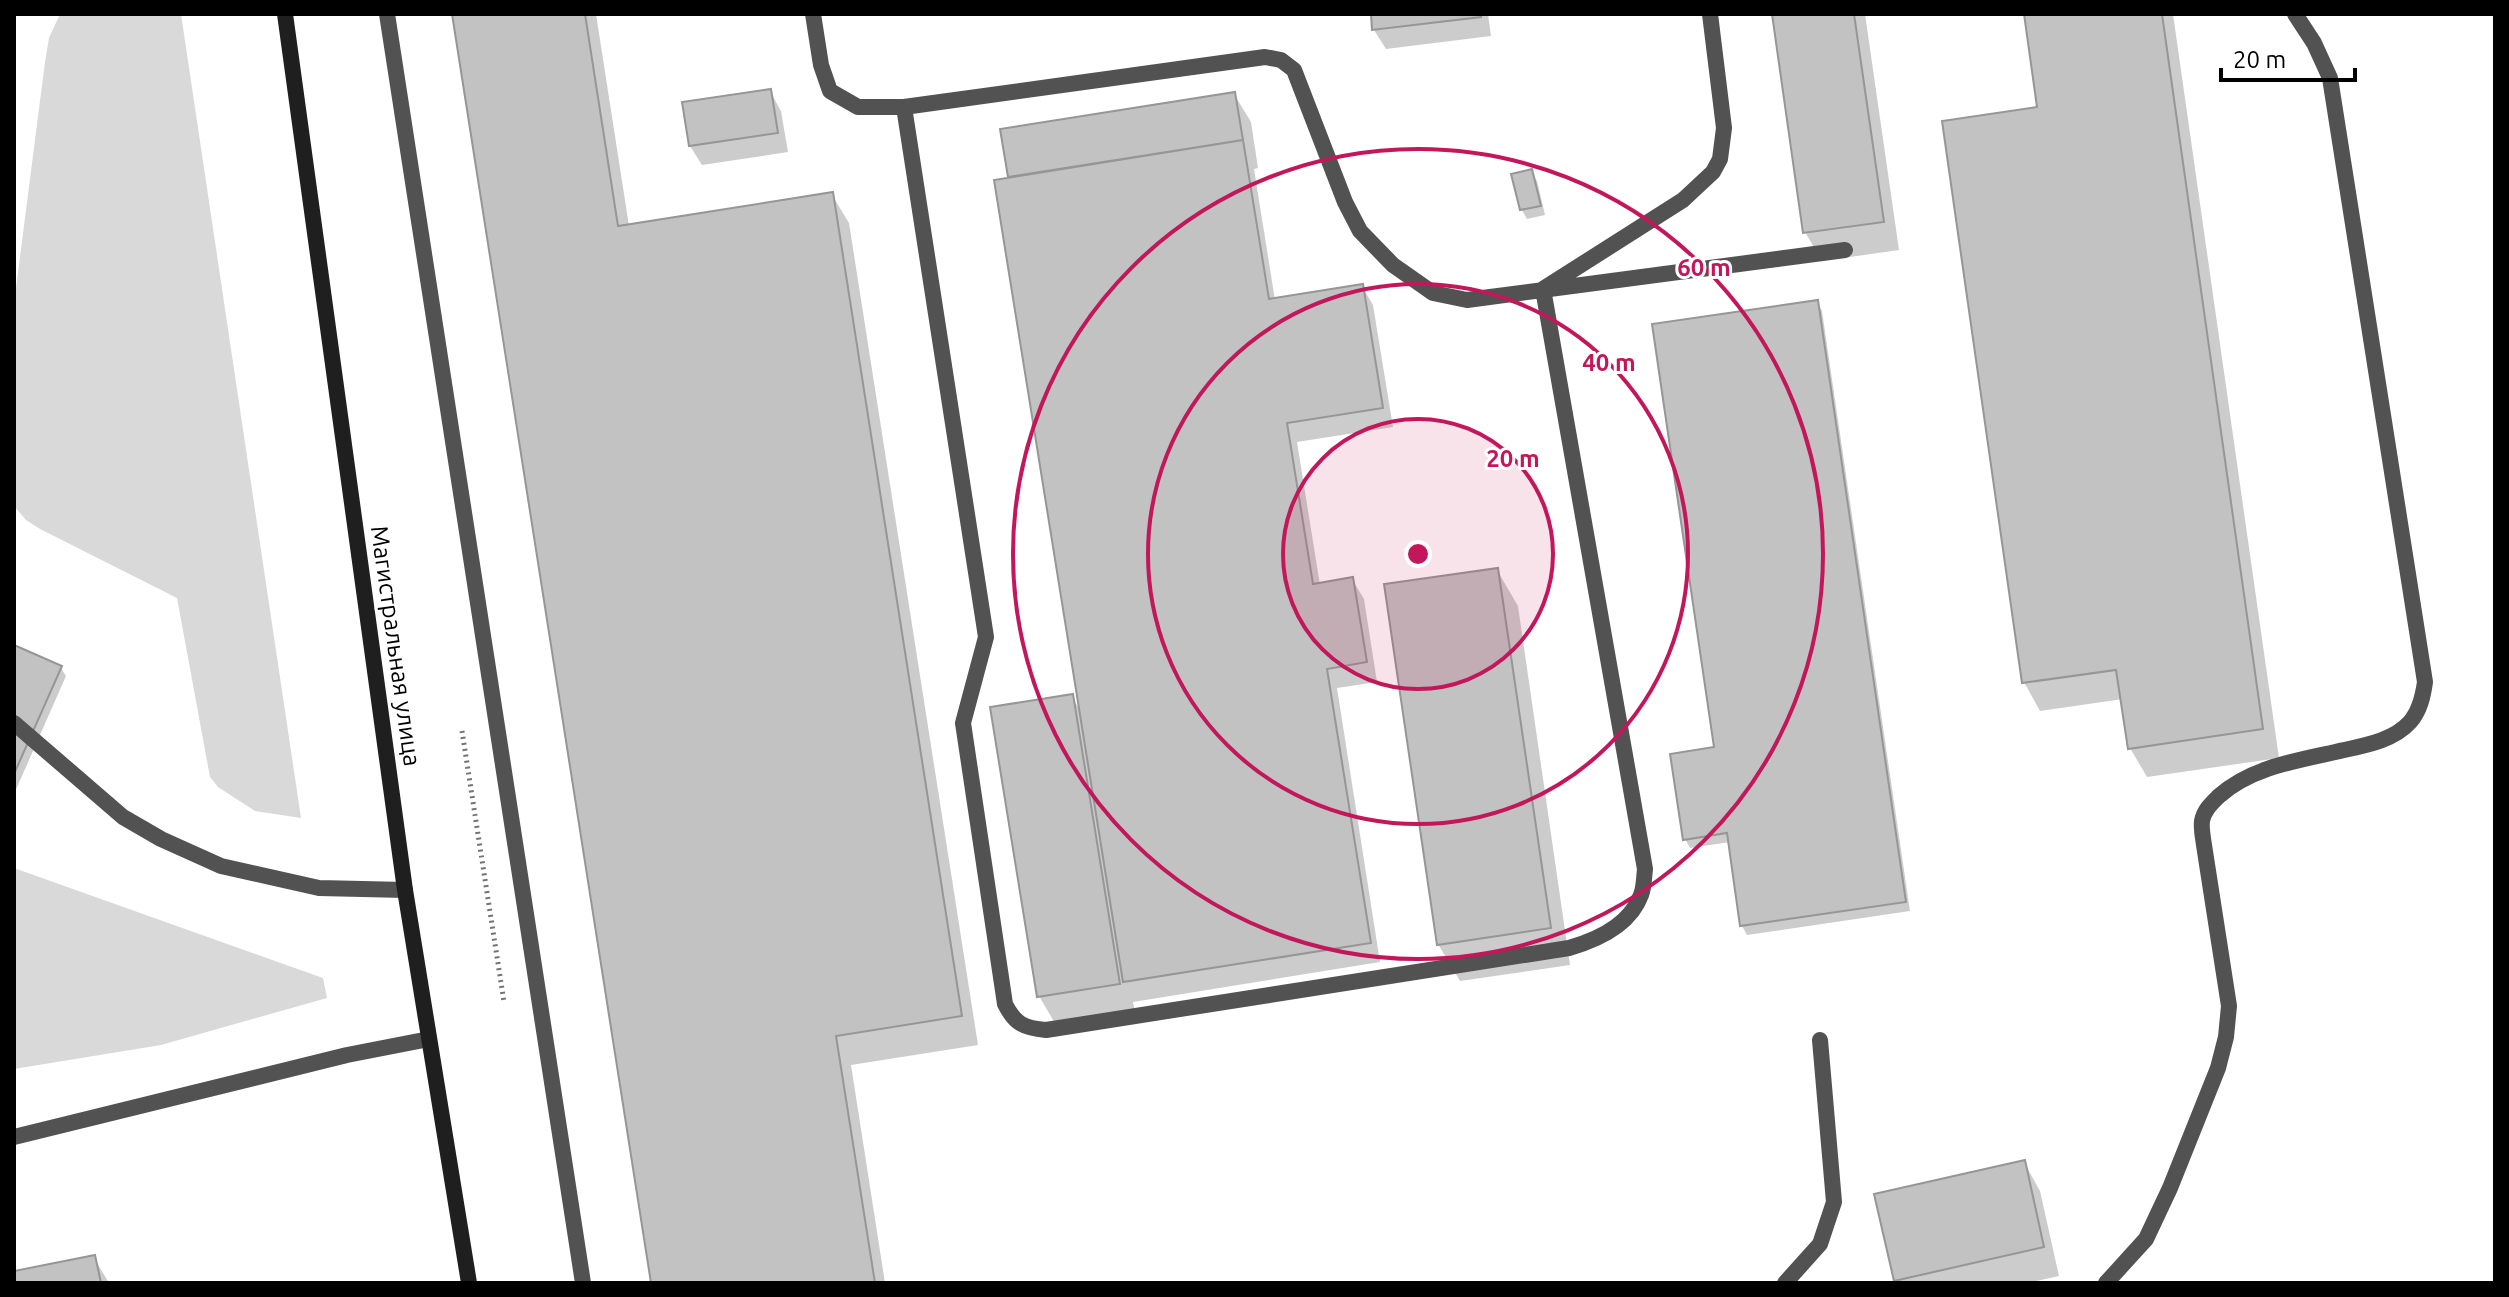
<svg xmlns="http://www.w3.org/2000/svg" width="2509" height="1297" font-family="Ubuntu,sans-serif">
  <rect width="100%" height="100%" fill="#fff"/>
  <path fill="#d9d9d9" d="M60,14H181L301,818L255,811L218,787L210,777L177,598L40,529L26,520L14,506V304L45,62L49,38Z
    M14,868L323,978L327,998L161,1045L14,1069Z"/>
  <path fill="#0003" d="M454,14H596L629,226L832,195L849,223L978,1045L851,1065L885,1283H653Z
    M1373,14H1488L1491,36L1386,49L1374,30Z
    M1774,14H1865L1899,250L1822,261L1805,232Z
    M2026,14H2173L2279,758L2147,777L2130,748L2123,699L2040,711L2024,682L2039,109Z
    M770,91L781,111L788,152L702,165L690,146Z
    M1234,94L1251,122L1258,168L1254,169L1275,300L1362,286L1373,305L1393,427L1297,442L1320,585L1352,579L1364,599L1377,682L1337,688L1380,962L1133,1002L1135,1012L1056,1025L1039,996L1071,696L1082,713L1010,176Z
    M1531,172L1537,181L1545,215L1527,219L1522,210L1514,176Z
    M1817,302L1822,311L1910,911L1747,935L1742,926L1730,842L1690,848L1685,839L1716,749Z
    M1497,570L1518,606L1570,965L1460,981L1438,944Z
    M14,647L60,667L66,676L14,794Z
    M2024,1162L2040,1191L2059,1276L2028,1283H1897L1896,1280Z
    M94,1258L109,1283H14V1273Z"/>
  <path fill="#c2c2c2" stroke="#969696" stroke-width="2" d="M452,14H585L618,226L833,192L962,1016L836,1036L875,1283H651Z
    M1371,14H1481V17L1372,30Z
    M1772,14H1854L1884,222L1803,233Z
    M2024,14H2162L2263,729L2128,749L2116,670L2022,683L1942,121L2037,107Z
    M771,89L778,133L689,146L682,102Z
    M1235,92L1243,140L1008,177L1000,129Z
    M1243,140L1269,299L1363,284L1383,408L1287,423L1313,584L1353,577L1367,662L1327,669L1371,943L1123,982L994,180Z
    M1532,169L1541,206L1520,210L1511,174Z
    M1818,300L1906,902L1740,926L1727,833L1683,840L1670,754L1714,747L1652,324Z
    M1498,568L1551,928L1437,945L1384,584Z
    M14,645L62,666L14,774Z
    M1073,694L1120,984L1037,997L990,707Z
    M2025,1160L2044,1247L1894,1281L1874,1194Z
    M95,1255L101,1283H14V1271Z"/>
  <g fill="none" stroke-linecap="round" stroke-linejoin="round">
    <path stroke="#747474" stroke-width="5" stroke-dasharray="2 4" stroke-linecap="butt" d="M462,731L504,1002"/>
    <path stroke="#525252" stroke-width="16" d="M387,14L583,1283
      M813,14L821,65L830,91L858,107H904L1265,57L1281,60L1294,70L1345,202L1360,231L1393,265L1433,293L1467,300L1845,250
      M904,107L986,637L963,723L1005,1004C1015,1024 1024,1028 1046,1030L1569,948C1597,940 1630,925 1641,895C1644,888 1644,877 1645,869L1543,289L1683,200L1713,172L1720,159L1724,128L1710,14
      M14,723L123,817L161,839L221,866L319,888L405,890
      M14,1137L347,1055L429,1039
      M1785,1283L1820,1244L1834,1202L1820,1040
      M2106,1283L2146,1239L2170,1188L2218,1068L2226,1037L2229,1006L2204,845C2203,838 2201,828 2202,821C2204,810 2212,803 2219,796C2253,766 2301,760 2344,750C2367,745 2394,740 2410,722C2420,711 2423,696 2425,682L2330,78L2314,43L2295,14"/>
    <path stroke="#1f1f1f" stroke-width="16" d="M285,14L405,890L469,1283"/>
  </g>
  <circle cx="1418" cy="554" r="135" fill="#c2185b" fill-opacity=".12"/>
  <g fill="none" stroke="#c2185b" stroke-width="4">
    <circle cx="1418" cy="554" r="135"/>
    <circle cx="1418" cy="554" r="270"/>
    <circle cx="1418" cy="554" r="405"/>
  </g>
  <g text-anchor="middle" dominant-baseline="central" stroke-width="6" stroke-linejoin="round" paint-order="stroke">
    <g font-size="24" fill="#000" stroke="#fff">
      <text transform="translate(396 646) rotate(82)">Магистральная улица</text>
    </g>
  </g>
  <circle cx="1418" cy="554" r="12" fill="#c2185b" stroke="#fff" stroke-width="4"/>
  <g font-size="24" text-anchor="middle" font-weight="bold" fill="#c2185b" stroke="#fff" stroke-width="6" stroke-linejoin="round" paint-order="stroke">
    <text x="1704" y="276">60 m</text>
    <text x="1609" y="371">40 m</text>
    <text x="1513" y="467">20 m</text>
  </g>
  <rect width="2509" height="1297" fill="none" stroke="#000000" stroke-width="32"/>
  <path d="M2221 68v12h134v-12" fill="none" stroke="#000000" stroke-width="4"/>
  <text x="2233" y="68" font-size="24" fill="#000000" stroke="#ffffff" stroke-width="6" paint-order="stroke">20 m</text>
</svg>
